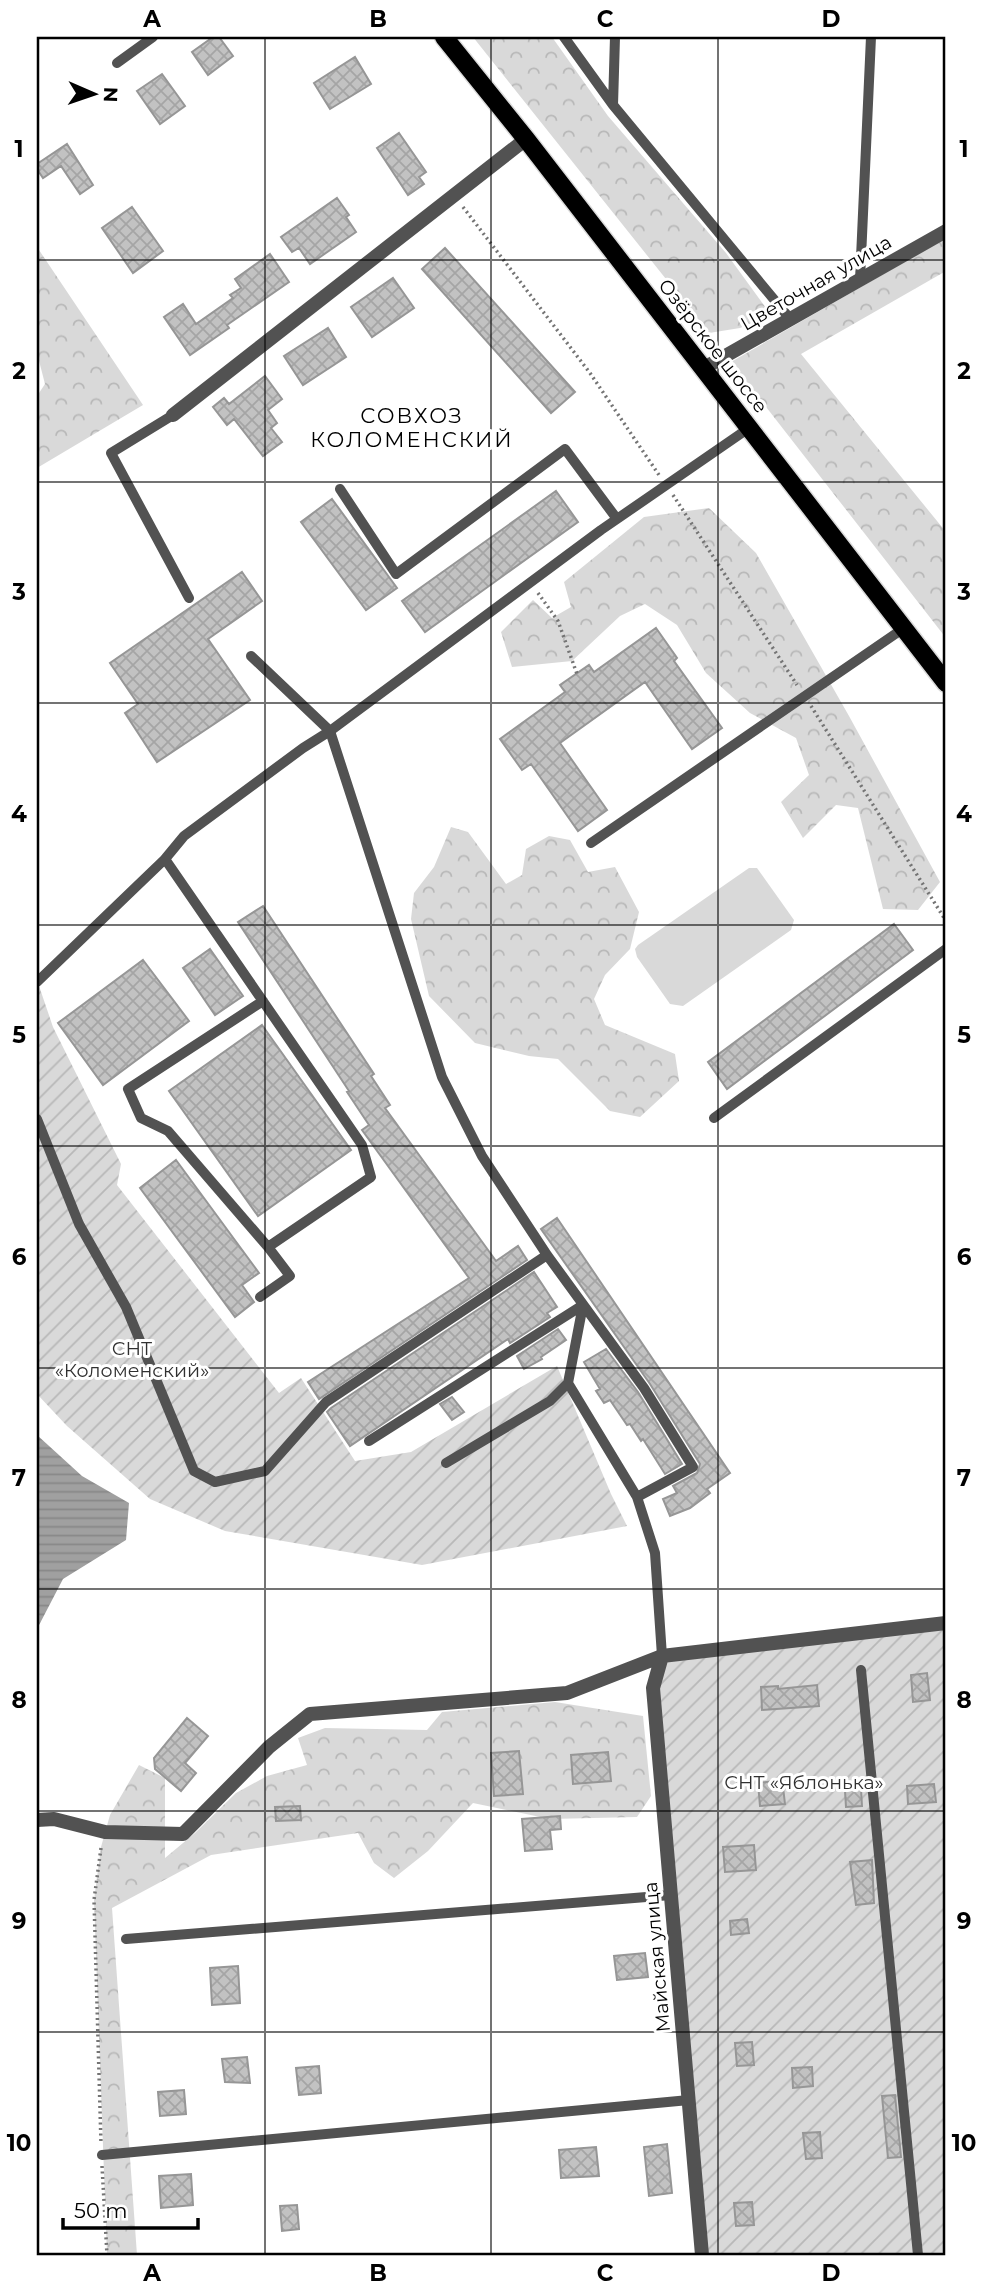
<svg xmlns="http://www.w3.org/2000/svg" width="983" height="2292" font-family="Montserrat,sans-serif">
  <defs>
    <pattern id="forest-crowns" width="20" height="18" patternUnits="userSpaceOnUse" patternTransform="scale(1.75)"><rect width="20" height="18" fill="#d9d9d9"/><path d="M2 6a3 3 0 1 1 6 0M12 15a3 3 0 1 1 6 0" fill="none" stroke="#b8b8b8"/></pattern>
    <pattern id="garden-furrows" width="10" height="10" patternUnits="userSpaceOnUse" patternTransform="scale(1.75)"><rect width="10" height="10" fill="#d9d9d9"/><path d="M-1 1l2-2M0 10L10 0M9 11l2-2" fill="none" stroke="#b8b8b8"/></pattern>
    <pattern id="water-rules" width="6" height="5" patternUnits="userSpaceOnUse" patternTransform="scale(1.75)"><rect width="6" height="5" fill="#a0a0a0"/><path d="M0 2.5h6" fill="none" stroke="#888"/></pattern>
    <pattern id="building-cross-hatch" width="8" height="8" patternUnits="userSpaceOnUse" patternTransform="scale(1.75)"><rect width="8" height="8" fill="#c2c2c2"/><path d="M0 0l8 8M0 8l8-8" fill="none" stroke="#a5a5a5"/></pattern>
  </defs>
  <rect width="100%" height="100%" fill="#fff"/>
  <path fill="url(#forest-crowns)" d="M473,37H552L608,116L726,253L771,315L740,328L709,333Z
    M946,238V271L801,354L946,532V638L731,362Z
    M37,247L143,405L37,468V396L45,384L37,353Z
    M709,508L756,553L849,716L940,882L918,910L883,909L858,808L836,805L803,838L781,802L809,775L796,738L750,713L706,673L677,625L645,604L620,616L572,661L512,667L501,632L533,600L552,618L571,607L564,582L644,517Z
    M451,827L468,832L506,884L522,875L526,849L549,836L570,840L588,872L615,867L639,912L630,949L605,975L594,999L605,1025L675,1054L679,1081L640,1117L610,1111L558,1059L529,1056L475,1043L429,996L411,919L414,893L434,867Z
    M555,1702L643,1716L651,1796L637,1817L550,1819L473,1803L428,1851L394,1878L374,1863L358,1833L211,1855L112,1908L137,2255H107L94,1900L101,1847L110,1815L139,1765L165,1778V1858L195,1833L236,1793L267,1776L307,1765L298,1738L325,1728L427,1730L442,1712Z"/>
  <path fill="#d9d9d9" d="M749,868H757L794,920L791,930L683,1006L670,1004L637,957L635,949L638,945Z"/>
  <path fill="url(#garden-furrows)" d="M37,980L53,1027L121,1164L117,1185L279,1393L301,1378L355,1461L411,1452L557,1366L611,1494L627,1526L422,1565L225,1531L150,1499L67,1426L37,1394Z
    M946,1623V2255H702L653,1688L662,1656Z"/>
  <path fill="url(#water-rules)" d="M37,1435L82,1476L129,1503L126,1540L63,1579L37,1629Z"/>
  <path fill="url(#building-cross-hatch)" stroke="#969696" stroke-width="2" d="M213,37H219L233,56L208,75L192,52Z
    M355,57L371,84L330,109L314,83Z
    M162,74L185,106L160,124L137,91Z
    M399,133L426,172L419,177L424,184L408,195L377,148Z
    M67,144L93,185L80,194L61,166L43,178L37,169V164Z
    M337,198L349,215L346,217L356,232L310,264L299,248L292,252L281,237Z
    M132,207L163,251L133,273L102,228Z
    M445,248L575,392L551,413L422,269Z
    M270,254L289,282L227,325L229,328L190,355L164,317L183,304L196,324L233,298L230,295L241,288L235,279Z
    M393,278L414,308L372,337L351,307Z
    M328,328L346,357L303,385L284,356Z
    M265,376L282,399L268,410L277,423L271,428L282,442L263,456L234,419L227,425L213,407L224,398L229,404Z
    M556,491L578,522L425,632L402,601Z
    M332,499L397,588L366,610L301,522Z
    M242,572L262,601L208,639L250,700L157,762L125,713L138,704L110,663Z
    M656,628L677,658L674,661L722,728L692,749L645,682L560,743L607,810L578,831L531,764L522,770L500,739L565,692L560,685L589,665L594,672Z
    M263,906L374,1074L371,1076L390,1105L385,1108L496,1261L518,1246L527,1260L319,1399L308,1382L469,1278L362,1130L369,1125L347,1092L349,1091L238,922Z
    M894,924L913,950L727,1089L708,1062Z
    M210,949L243,996L215,1015L183,968Z
    M143,960L189,1021L103,1085L58,1023Z
    M262,1025L351,1150L258,1216L169,1091Z
    M176,1160L259,1273L242,1285L254,1302L235,1317L140,1188Z
    M557,1218L730,1473L707,1489L710,1493L690,1508L670,1516L663,1499L677,1493L673,1486L697,1473L700,1464L650,1384L541,1229Z
    M534,1272L557,1307L547,1313L550,1317L510,1343L508,1339L350,1446L329,1415L327,1412L331,1408Z
    M558,1329L566,1340L541,1357L542,1359L524,1369L517,1356Z
    M606,1349L638,1392L682,1464L665,1474L643,1439L641,1441L630,1424L627,1425L610,1400L604,1403L596,1391L600,1389L584,1362Z
    M452,1397L464,1412L452,1420L440,1404Z
    M927,1673L930,1700L913,1702L911,1675Z
    M817,1685L819,1706L762,1710L761,1687L778,1686V1689Z
    M187,1718L208,1736L185,1763L196,1773L181,1791L155,1769L154,1758Z
    M519,1751L523,1794L494,1796L491,1753Z
    M608,1752L611,1781L573,1784L571,1755Z
    M774,1781L775,1788L783,1787L785,1804L760,1806L758,1783Z
    M934,1784L936,1802L908,1804L907,1786Z
    M861,1789L862,1806L846,1807L845,1791Z
    M300,1806L301,1820L276,1821L275,1807Z
    M560,1816L561,1829L550,1830L552,1849L525,1851L522,1819Z
    M754,1845L756,1870L725,1872L723,1847Z
    M872,1860L874,1903L856,1905L850,1862Z
    M747,1919L749,1933L731,1935L730,1921Z
    M645,1953L648,1977L617,1980L614,1956Z
    M238,1966L240,2003L212,2005L210,1968Z
    M752,2042L754,2065L737,2066L735,2043Z
    M247,2057L250,2083L225,2082L222,2059Z
    M319,2066L321,2093L299,2095L296,2068Z
    M812,2067L813,2086L793,2088L792,2068Z
    M184,2090L186,2114L160,2116L158,2092Z
    M895,2095L901,2157L888,2158L882,2096Z
    M820,2132L822,2158L806,2159L803,2133Z
    M667,2144L672,2193L649,2196L644,2147Z
    M596,2147L599,2176L561,2178L559,2150Z
    M191,2174L193,2205L161,2208L159,2176Z
    M752,2202L754,2225L736,2226L734,2203Z
    M297,2205L299,2229L282,2231L280,2206Z"/>
  <g fill="none" stroke-linecap="round" stroke-linejoin="round">
    <g stroke="#dbdbdb" stroke-width="21">
      <path id="primary" d="M444,37L526,139L946,683"/>
    </g>
    <path stroke="#747474" stroke-width="3.5" stroke-dasharray="2 3.5" stroke-linecap="butt" d="M463,207L590,373L659,475
      M673,495L797,685
      M538,593L558,621L577,674
      M811,706L946,921
      M101,1848L94,1900L101,2144
      M102,2166L107,2255"/>
    <path stroke="#525252" stroke-width="10" d="M564,37L613,105
      M615,37L613,105L791,320
      M117,63L153,37
      M860,280L871,37
      M173,415L111,453L189,598
      M340,489L396,574L565,449L617,519
      M251,656L330,731L442,1077L482,1156L547,1255L644,1388L693,1467L637,1497
      M591,843L904,628
      M37,982L165,859
      M263,1001L128,1089L141,1118L168,1131L268,1247
      M714,1118L946,949
      M37,1119L79,1224L126,1307L194,1471L215,1482L265,1471L326,1402L547,1255
      M260,1297L290,1276L268,1247L371,1177L362,1145L165,859L184,836L303,748L330,731L601,530L749,428
      M583,1305L568,1383L637,1497L655,1553L662,1656
      M369,1441L583,1305
      M446,1463L550,1401L568,1383
      M861,1670L918,2255
      M126,1939L671,1895
      M102,2155L689,2100"/>
    <path stroke="#525252" stroke-width="14" d="M704,368L946,231
      M173,415L526,139
      M662,1656L653,1688L702,2255
      M37,1820L54,1819L105,1832L183,1834L269,1747L310,1714L567,1693L662,1656L946,1623"/>
    <use href="#primary" stroke="#000" stroke-width="18"/>
  </g>
  <path fill="none" stroke="#000" stroke-width="2" stroke-opacity="0.55" d="M265,37V2255M491,37V2255M718,37V2255M37,260H946M37,482H946M37,703H946M37,925H946M37,1146H946M37,1368H946M37,1589H946M37,1811H946M37,2032H946"/>
  <g text-anchor="middle" dominant-baseline="central" stroke-width="6" stroke-linejoin="round" paint-order="stroke">
    <g font-size="19" fill="#000" stroke="#fff">
      <text transform="translate(816 283) rotate(-30)">Цветочная улица</text>
      <text transform="translate(713 346) rotate(52)">Озёрское шоссе</text>
      <text transform="translate(657 1957) rotate(-95)">Майская улица</text>
    </g>
    <g font-size="19" fill="#303030" stroke="#fff">
      <text x="132" y="1348">СНТ<tspan x="132" dy="22">«Коломенский»</tspan></text>
      <text x="804" y="1782">СНТ «Яблонька»</text>
    </g>
    <g font-size="21" letter-spacing="2" fill="#000" stroke="#fff">
      <text x="412" y="415">СОВХОЗ<tspan x="412" dy="24">КОЛОМЕНСКИЙ</tspan></text>
    </g>
  </g>
  <rect width="983" height="2292" fill="none" stroke="#ffffff" stroke-width="77"/>
  <g transform="translate(94 94) rotate(92)" stroke="#ffffff" stroke-width="5" paint-order="stroke">
  <path d="M0-5L12 26L0 18L-12 26Z" fill="#000000"/>
  <text y="-10" font-size="19" font-weight="bold" text-anchor="middle" fill="#000000">N</text>
  </g>
  <path d="M63 2218v10h135v-10" fill="none" stroke="#000000" stroke-width="3.5"/>
  <text x="74" y="2218" font-size="21" fill="#000000" stroke="#ffffff" stroke-width="5" paint-order="stroke">50 m</text>
  <rect x="38" y="38" width="906" height="2216" fill="none" stroke="#000" stroke-width="2.5"/>
  <g font-size="23" text-anchor="middle" font-weight="bold" fill="#000">
    <text x="152" y="27">A</text>
    <text x="378" y="27">B</text>
    <text x="605" y="27">C</text>
    <text x="831" y="27">D</text>
    <text x="19" y="157">1</text>
    <text x="964" y="157">1</text>
    <text x="19" y="379">2</text>
    <text x="964" y="379">2</text>
    <text x="19" y="600">3</text>
    <text x="964" y="600">3</text>
    <text x="19" y="822">4</text>
    <text x="964" y="822">4</text>
    <text x="19" y="1043">5</text>
    <text x="964" y="1043">5</text>
    <text x="19" y="1265">6</text>
    <text x="964" y="1265">6</text>
    <text x="19" y="1486">7</text>
    <text x="964" y="1486">7</text>
    <text x="19" y="1708">8</text>
    <text x="964" y="1708">8</text>
    <text x="19" y="1929">9</text>
    <text x="964" y="1929">9</text>
    <text x="19" y="2151">10</text>
    <text x="964" y="2151">10</text>
    <text x="152" y="2281">A</text>
    <text x="378" y="2281">B</text>
    <text x="605" y="2281">C</text>
    <text x="831" y="2281">D</text>
  </g>
</svg>
